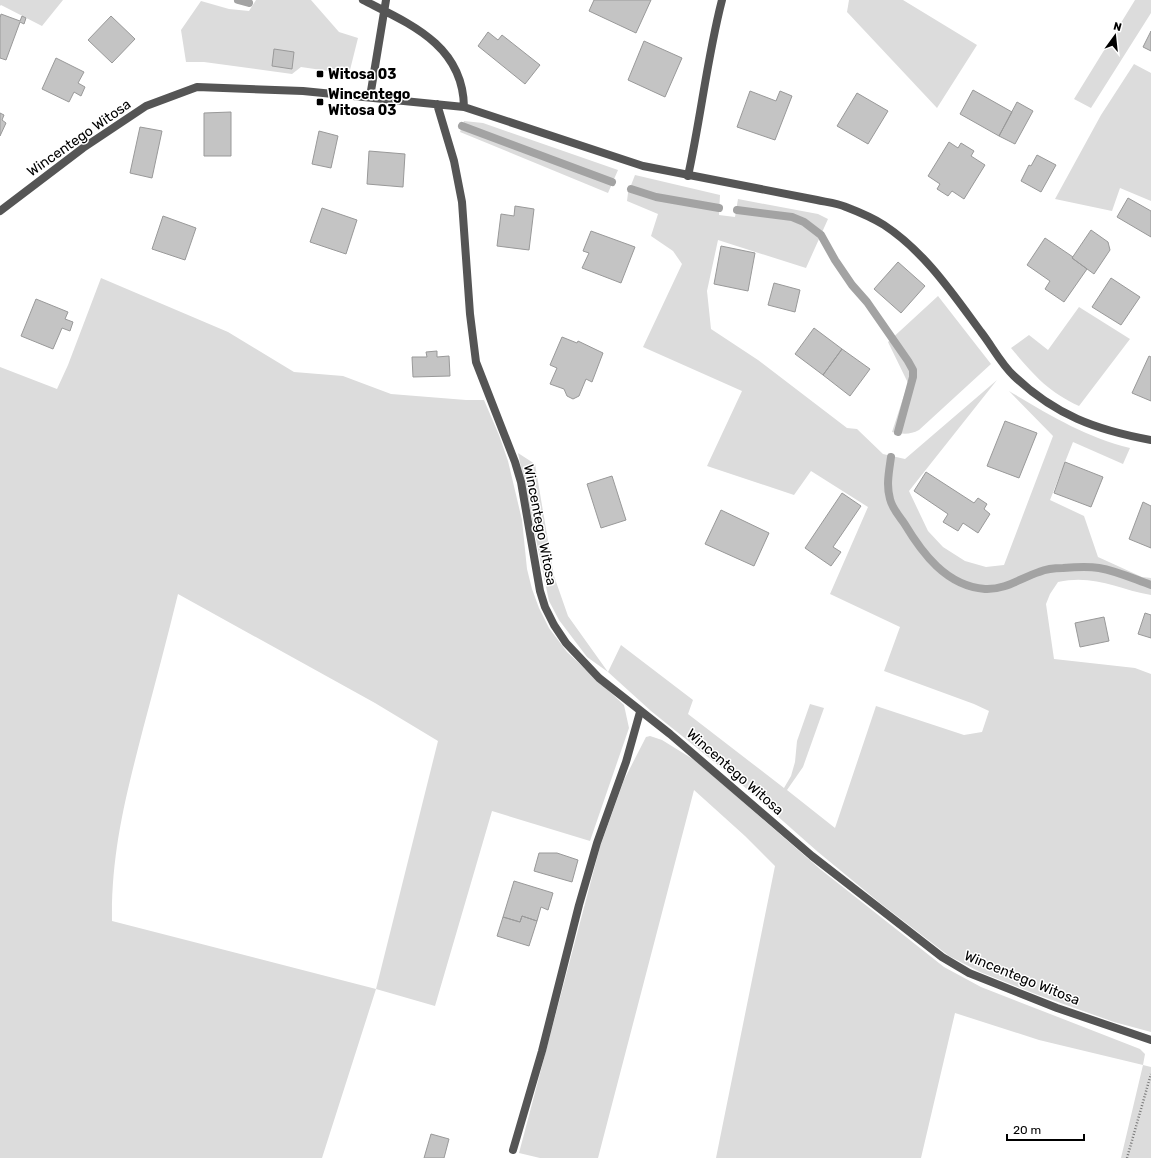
<svg xmlns="http://www.w3.org/2000/svg" width="1151" height="1158" font-family="Rubik,sans-serif">
  <rect width="100%" height="100%" fill="#fff"/>
  <path fill="#dcdcdc" fill-rule="evenodd" d="M0,0H63L42,26L1,5L0,6Z
    M256,0H311L339,32L358,38L349,74L301,67L292,74L204,62H186L181,30L201,1L229,9L249,11Z
    M849,0H903L977,45L937,108L847,12Z
    M1135,0H1151V13L1091,108L1074,99Z
    M1134,64L1151,73V201L1120,188L1112,211L1055,199L1101,115Z
    M464,121L483,123L618,170L608,193L460,132Z
    M635,175L720,195L719,215L735,217L738,199L818,214L828,219L806,268L718,240L707,291L711,329L758,360L847,428L857,429L883,454L905,459L997,380L909,491L928,531L943,547L965,561L986,567L1004,565L1053,436L1009,391C1048,414 1085,437 1130,448L1123,464L1073,442L1050,500L1084,516L1098,557L1142,577L1151,578V595C1117,589 1094,574 1058,582L1050,594L1046,604L1054,659L1135,668L1151,674V1032L1114,1022L1038,995L980,972L949,956L880,903L818,852L733,777L651,711L608,672L587,657L559,620L549,601L518,453L535,464L554,576L568,616L608,672L621,645L693,700L688,714L784,788L791,776L795,762L797,741L810,704L824,708L803,767L787,790L835,828L876,706L964,735L982,732L989,711L974,704L884,671L900,627L830,594L868,507L811,471L794,495L707,466L742,391L643,347L682,264L673,251L651,236L658,214L627,201L628,193Z
    M101,278L228,332L294,372L343,376L391,394L466,400H484L499,435L508,461L522,520L527,569L532,589L539,608L549,628L567,652L624,705L629,728L590,841L492,811L435,1006L376,989L322,1158H0V367L57,389L68,365ZM178,594L375,703L438,741L376,989L112,921C111,852 126,795 143,729C155,684 167,639 178,594Z
    M938,296L991,364L919,430C910,435 902,434 892,432L908,383L888,342Z
    M1079,307L1130,339L1079,406C1047,391 1033,374 1011,348L1029,335L1048,350Z
    M650,736L662,740L696,761L820,869L944,967L981,987L1140,1049L1145,1054L1143,1065L1151,1067V1158H1121L1143,1065L1039,1040L955,1013L921,1158H716L775,866L745,836L694,790L598,1158H540L519,1153L600,847L624,780L646,737Z"/>
  <g fill="none" stroke-linecap="round" stroke-linejoin="round">
    <path stroke="#a3a3a3" stroke-width="8" d="M238,0L249,3
      M462,126L612,182
      M631,189L656,197L719,208
      M737,210L792,217L804,222L821,235L835,260L852,285L867,302L908,361L913,370V377L898,432
      M891,457C889,472 886,485 890,499C892,508 899,516 904,523C922,553 946,586 985,589C1005,590 1021,578 1039,572C1046,569 1055,568 1063,568C1075,567 1087,566 1099,568C1117,571 1134,579 1151,585"/>
  </g>
  <path fill="#c4c4c4" stroke="#999" d="M594,0H651L636,33L589,11Z
    M1,14L20,21L22,16L26,18L24,24L20,22L6,60L0,58V18Z
    M111,16L135,39L112,63L88,40Z
    M1151,31V51L1143,47Z
    M488,32L498,40L502,35L540,65L525,84L478,46Z
    M644,41L682,58L665,97L628,80Z
    M274,49L294,52L292,69L272,66Z
    M56,58L84,72L78,83L85,87L81,96L74,92L69,102L42,89Z
    M973,90L1012,112L999,136L960,114Z
    M750,91L776,101L780,91L792,96L775,140L737,127Z
    M857,93L888,111L868,144L837,126Z
    M1017,102L1033,111L1015,144L999,136Z
    M231,112V156H204V113Z
    M0,113L4,115L2,120L6,123L0,136Z
    M140,127L162,131L152,178L130,173Z
    M319,131L338,136L331,168L312,164Z
    M949,142L958,148L961,143L974,151L971,156L985,165L964,199L952,191L948,196L937,189L940,184L928,176Z
    M369,151L405,154L403,187L367,184Z
    M1037,155L1056,165L1041,192L1021,181L1029,165L1031,166Z
    M1128,198L1151,211V237L1117,217Z
    M515,206L534,209L529,250L497,246L501,214L514,216Z
    M322,208L357,220L346,254L310,242Z
    M163,216L196,228L185,260L152,249Z
    M1091,230L1108,242L1110,250L1094,274L1072,258Z
    M591,231L635,247L621,283L582,268L589,253L583,251Z
    M1045,238L1073,257L1072,258L1087,269L1064,302L1045,289L1050,281L1027,265Z
    M721,246L755,253L748,291L714,284Z
    M898,262L925,286L901,313L874,289Z
    M1111,278L1140,297L1121,325L1092,307Z
    M774,283L800,290L795,312L768,305Z
    M36,299L68,312L65,319L73,322L70,331L62,328L53,349L21,336Z
    M814,328L842,349L823,375L795,354Z
    M562,337L577,343L578,341L603,353L592,382L586,379L579,396L573,399L567,396L564,389L550,384L557,368L550,365Z
    M842,349L870,369L850,396L823,375Z
    M437,351V357L449,356L450,376L413,377L412,357H427L426,352Z
    M1149,356L1151,357V401L1132,393Z
    M1005,421L1037,433L1019,478L987,466Z
    M1065,462L1103,477L1091,507L1054,493Z
    M926,472L974,503L978,498L987,504L984,509L990,514L978,533L963,523L958,531L943,522L948,514L914,491Z
    M612,476L626,520L601,528L587,484Z
    M842,493L861,506L833,547L841,552L831,566L805,548Z
    M1143,502L1151,506V548L1129,539Z
    M721,510L769,533L754,566L705,544Z
    M1145,613L1151,615V638L1138,634Z
    M1104,617L1109,641L1080,647L1075,623Z
    M539,853H557L578,860L572,882L534,871Z
    M514,881L553,893L548,910L541,907L537,921L522,916L520,922L503,917Z
    M522,916L537,921L529,946L497,936L503,917L520,922Z
    M431,1134L449,1139L444,1158H424Z"/>
  <g fill="none" stroke-linecap="round" stroke-linejoin="round">
    <path stroke="#777" stroke-width="2.5" stroke-dasharray="1 2" stroke-linecap="butt" d="M1127,1158L1151,1074"/>
    <path stroke="#555" stroke-width="8" d="M688,176C701,117 707,58 722,0
      M513,1150L542,1051L579,905L597,843L626,762L640,712"/>
    <path stroke="#555" stroke-width="8" d="M363,0C410,24 463,45 464,107
      M370,97L386,0
      M437,104L454,161L462,202L470,314L476,362L515,462L521,482L540,591L545,607L554,625L566,643L599,678L670,734L812,856L942,957L969,973L1057,1008L1151,1040
      M0,211L83,148L146,106L197,87L303,91L464,107L643,166L817,200C826,202 837,203 846,207C859,212 873,218 884,225C925,252 953,294 981,332C992,346 1001,364 1014,376C1055,415 1096,430 1151,440"/>
  </g>
  <g fill="#000" stroke="#fff" stroke-width="1.5">
    <rect x="316" y="70" width="8" height="8" rx="2"/>
    <rect x="316" y="98" width="8" height="8" rx="2"/>
  </g>
  <g text-anchor="middle" dominant-baseline="central" stroke-width="3" stroke-linejoin="round" paint-order="stroke">
    <g font-size="14" font-weight="bold" fill="#000" stroke="#fff" text-anchor="start">
      <text x="328" y="74">Witosa 03</text>
      <text x="328" y="94">Wincentego<tspan x="328" dy="16">Witosa 03</tspan></text>
    </g>
    <g font-size="14" fill="#000" stroke="#fff">
      <text transform="translate(79 138) rotate(-35)">Wincentego Witosa</text>
      <text transform="translate(540 525) rotate(79)">Wincentego Witosa</text>
      <text transform="translate(735 772) rotate(41)">Wincentego Witosa</text>
      <text transform="translate(1022 978) rotate(22)">Wincentego Witosa</text>
    </g>
  </g>
  <g transform="translate(1115 36) rotate(15)" stroke="#ffffff" stroke-width="3" paint-order="stroke">
  <path d="M0-3L7 15L0 10L-7 15Z" fill="#000000"/>
  <text y="-6" font-size="11" font-weight="bold" text-anchor="middle" fill="#000000">N</text>
  </g>
  <path d="M1007 1134v6h77v-6" fill="none" stroke="#000000" stroke-width="2"/>
  <text x="1013" y="1134" font-size="12" fill="#000000" stroke="#ffffff" stroke-width="3" paint-order="stroke">20 m</text>
</svg>
